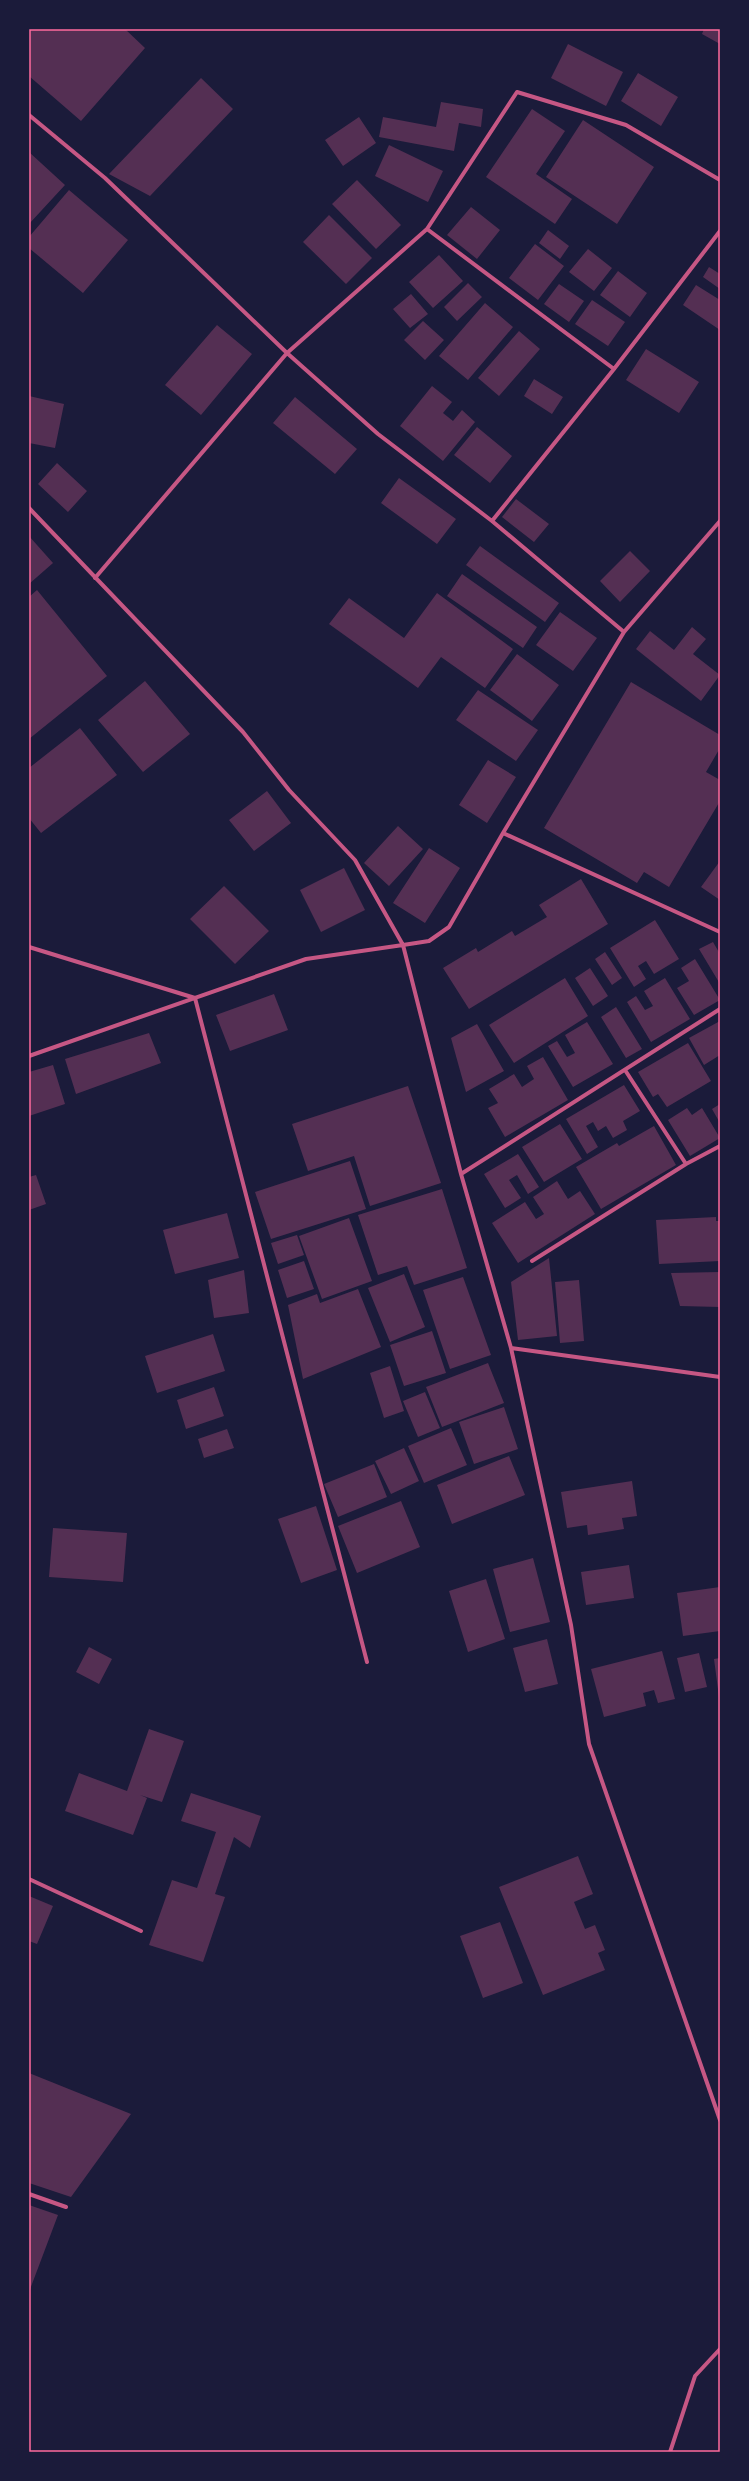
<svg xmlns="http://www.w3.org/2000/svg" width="749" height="2481" font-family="'Playfair Display',serif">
  <rect width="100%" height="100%" fill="#1b1b3a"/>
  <path fill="#542f53" d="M29,29H125L145,48L81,121L29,76Z
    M704,29H720V44L702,34Z
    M568,44L623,72L606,106L551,78Z
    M638,73L678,97L661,126L621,101Z
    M201,78L233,109L150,196L109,174Z
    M441,102L483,109L481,127L459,123L454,151L379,137L383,117L436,127Z
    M532,109L565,131L536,174L572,199L555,224L486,177Z
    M359,117L376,143L343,166L325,140Z
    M583,120L654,167L617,224L546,177Z
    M389,145L443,171L428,202L375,176Z
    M29,152L65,185L29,224Z
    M357,180L401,225L376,249L332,204Z
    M69,190L128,240L83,293L29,248V237Z
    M471,207L500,230L477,259L447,235Z
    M329,215L372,258L346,284L303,242Z
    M548,230L569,246L560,259L539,243Z
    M535,244L564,266L538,300L509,278Z
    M588,249L612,268L594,291L569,272Z
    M439,255L463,281L433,308L409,282Z
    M709,267L720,274V289L703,277Z
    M618,271L647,293L630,317L600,295Z
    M468,283L482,297L457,321L444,307Z
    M559,284L584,301L569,322L544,304Z
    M696,285L720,300V330L683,305Z
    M411,294L428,314L410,328L393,309Z
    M592,300L625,322L608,346L575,324Z
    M485,303L513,327L468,380L439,356Z
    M423,321L444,340L425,360L404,340Z
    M217,325L252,354L201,415L165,385Z
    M519,331L540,349L499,396L478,378Z
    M646,349L699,382L679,413L626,380Z
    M534,379L563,397L552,414L524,396Z
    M432,386L452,402L443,413L453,421L462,410L475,422L443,461L400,426Z
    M29,396L64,404L55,448L29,443Z
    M295,397L357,449L335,474L273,423Z
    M477,427L512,456L490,483L454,455Z
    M57,463L87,491L68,512L38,484Z
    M399,478L456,519L437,544L381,503Z
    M516,499L549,524L534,542L502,517Z
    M29,536L53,563L29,584Z
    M480,546L559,603L545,622L466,565Z
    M630,551L650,571L620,602L600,581Z
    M462,574L537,627L523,648L447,596Z
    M37,590L107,676L29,739V597Z
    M437,593L513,649L485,688L441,657L418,688L329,624L349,598L404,638Z
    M560,612L597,638L573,671L536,645Z
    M692,627L706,639L693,654L720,675L701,701L636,649L650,631L674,650Z
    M517,654L559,685L532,721L490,690Z
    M145,681L190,734L143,772L98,720Z
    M631,682L720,735V748L706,772L720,780V801L669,887L644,872L637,883L544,828Z
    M478,690L538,730L516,761L456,720Z
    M80,728L117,775L41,833L29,818V768Z
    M488,760L516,777L487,823L459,805Z
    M267,791L291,823L254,851L229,820Z
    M398,826L423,849L389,886L364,863Z
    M429,848L460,868L425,923L393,903Z
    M720,861V900L701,887Z
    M344,868L365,910L321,932L300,890Z
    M581,879L608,924L469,1009L443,968L476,948L478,952L512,931L515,936L547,917L539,905Z
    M224,886L269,931L235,964L190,919Z
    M655,920L679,959L654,974L646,961L638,966L646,979L634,987L610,948Z
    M713,942L720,954V984L699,949Z
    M605,952L622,978L612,985L595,959Z
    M695,959L720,1000L694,1015L677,988L689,981L681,968Z
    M590,968L608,996L593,1006L575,978Z
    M565,978L588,1016L514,1063L489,1025Z
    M665,978L690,1019L651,1042L627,1002L636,996L645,1010L653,1006L644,991Z
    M274,994L288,1030L230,1051L216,1015Z
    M616,1007L642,1049L626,1058L601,1017Z
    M720,1021V1055L704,1065L689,1038Z
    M587,1022L613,1064L573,1087L548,1046L557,1041L567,1057L575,1053L565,1035Z
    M477,1024L504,1071L466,1092L451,1038Z
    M149,1033L161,1063L76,1094L65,1059Z
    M688,1043L711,1081L667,1107L658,1094L653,1097L638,1072Z
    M543,1057L568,1100L505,1137L488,1108L498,1103L489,1089L514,1074L522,1087L534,1079L527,1066Z
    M53,1065L65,1104L29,1116V1072Z
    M624,1085L640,1111L623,1121L627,1130L613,1138L606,1126L598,1131L593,1122L586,1126L598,1147L587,1154L566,1119Z
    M408,1086L441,1183L370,1206L354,1156L308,1171L292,1124Z
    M720,1104V1123L712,1109Z
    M687,1108L692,1115L702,1108L720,1138L690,1156L668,1120Z
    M560,1124L582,1159L544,1182L522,1147Z
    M654,1126L676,1165L601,1209L576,1167L617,1143L619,1146Z
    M518,1154L539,1187L528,1194L517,1175L509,1180L521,1198L505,1208L484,1174Z
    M350,1161L366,1209L271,1239L255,1192Z
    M36,1175L46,1204L29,1210V1177Z
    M557,1181L568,1199L580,1191L595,1214L518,1263L492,1223L525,1202L536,1219L544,1214L533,1197Z
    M442,1189L467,1268L414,1285L407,1266L378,1275L358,1215Z
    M227,1213L239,1258L175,1274L163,1230Z
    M716,1217V1221H720V1261L659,1264L656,1220Z
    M349,1218L372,1281L322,1299L299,1236Z
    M297,1235L304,1255L278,1264L271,1243Z
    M549,1258L557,1336L518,1340L511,1282Z
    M304,1261L314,1289L287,1298L278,1270Z
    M244,1270L249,1313L214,1318L208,1280Z
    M720,1272V1307L680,1306L671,1273Z
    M404,1274L425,1327L390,1342L368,1288Z
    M463,1277L491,1355L450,1369L423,1290Z
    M579,1280L584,1341L560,1343L555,1282Z
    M358,1289L381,1347L303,1379L288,1305L317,1294L320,1303Z
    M432,1331L446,1373L404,1386L390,1345Z
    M213,1334L225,1371L157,1393L145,1356Z
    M488,1363L504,1403L442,1427L426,1387Z
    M390,1366L404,1411L384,1418L370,1373Z
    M214,1387L224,1416L186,1429L177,1400Z
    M425,1392L440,1428L418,1437L403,1401Z
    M504,1407L518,1449L474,1464L459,1422Z
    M451,1428L467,1465L424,1483L408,1446Z
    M227,1429L234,1448L204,1458L198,1439Z
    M404,1448L419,1481L391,1494L375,1461Z
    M509,1456L525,1495L452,1524L437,1485Z
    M374,1464L387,1497L338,1517L324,1484Z
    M632,1481L637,1516L622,1518L624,1529L588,1535L587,1525L567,1528L561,1492Z
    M401,1501L420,1547L357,1573L338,1526Z
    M316,1506L337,1570L301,1583L278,1519Z
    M53,1528L127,1533L123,1582L49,1577Z
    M533,1558L550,1622L510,1632L493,1569Z
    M629,1565L634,1598L586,1605L581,1572Z
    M486,1579L505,1639L468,1652L449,1591Z
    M720,1587V1631L683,1636L677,1593Z
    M547,1639L558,1684L525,1692L513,1648Z
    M89,1647L112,1659L99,1684L76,1672Z
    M662,1651L675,1699L658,1703L654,1690L643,1693L646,1706L604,1717L591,1669Z
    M699,1653L707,1687L685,1692L677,1658Z
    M720,1658V1697H719L714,1659Z
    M149,1729L184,1741L162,1802L140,1795L147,1798L133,1835L65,1811L79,1773L127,1791Z
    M191,1793L261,1816L250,1848L234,1837L215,1894L225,1897L203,1962L149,1945L172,1880L197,1888L216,1832L181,1821Z
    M578,1856L593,1894L574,1902L585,1929L595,1925L605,1950L598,1953L605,1970L543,1995L499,1887Z
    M29,1896L53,1906L37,1944L29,1941Z
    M500,1922L523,1983L483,1998L460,1936Z
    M29,2073L131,2114L71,2197L29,2183Z
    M29,2205L58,2215L29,2292Z"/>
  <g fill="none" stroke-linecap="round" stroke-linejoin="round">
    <path stroke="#c65784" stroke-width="4" d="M29,115L105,178L287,353L378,434L492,521L624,632
      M427,229L614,369
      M29,508L243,732L289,790L355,860L403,945L306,959L29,1056
      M492,521L614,369L720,231
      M720,521L624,632L503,833L449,927L429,941L403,945L461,1174L511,1348L571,1625L589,1744L720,2120
      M95,578L287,353L427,229L517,92L626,125L720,180
      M503,833L720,932
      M29,947L195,998L367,1662
      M625,1070L686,1164
      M461,1174L720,1009
      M532,1261L686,1164L720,1146
      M511,1348L720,1377
      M29,1879L141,1931
      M29,2194L66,2207
      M670,2452L695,2376L720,2349"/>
  </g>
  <rect width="749" height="2481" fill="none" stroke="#1b1b3a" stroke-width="60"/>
  <rect x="30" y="30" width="689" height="2421" fill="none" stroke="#ff6b9d" stroke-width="1.5"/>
</svg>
